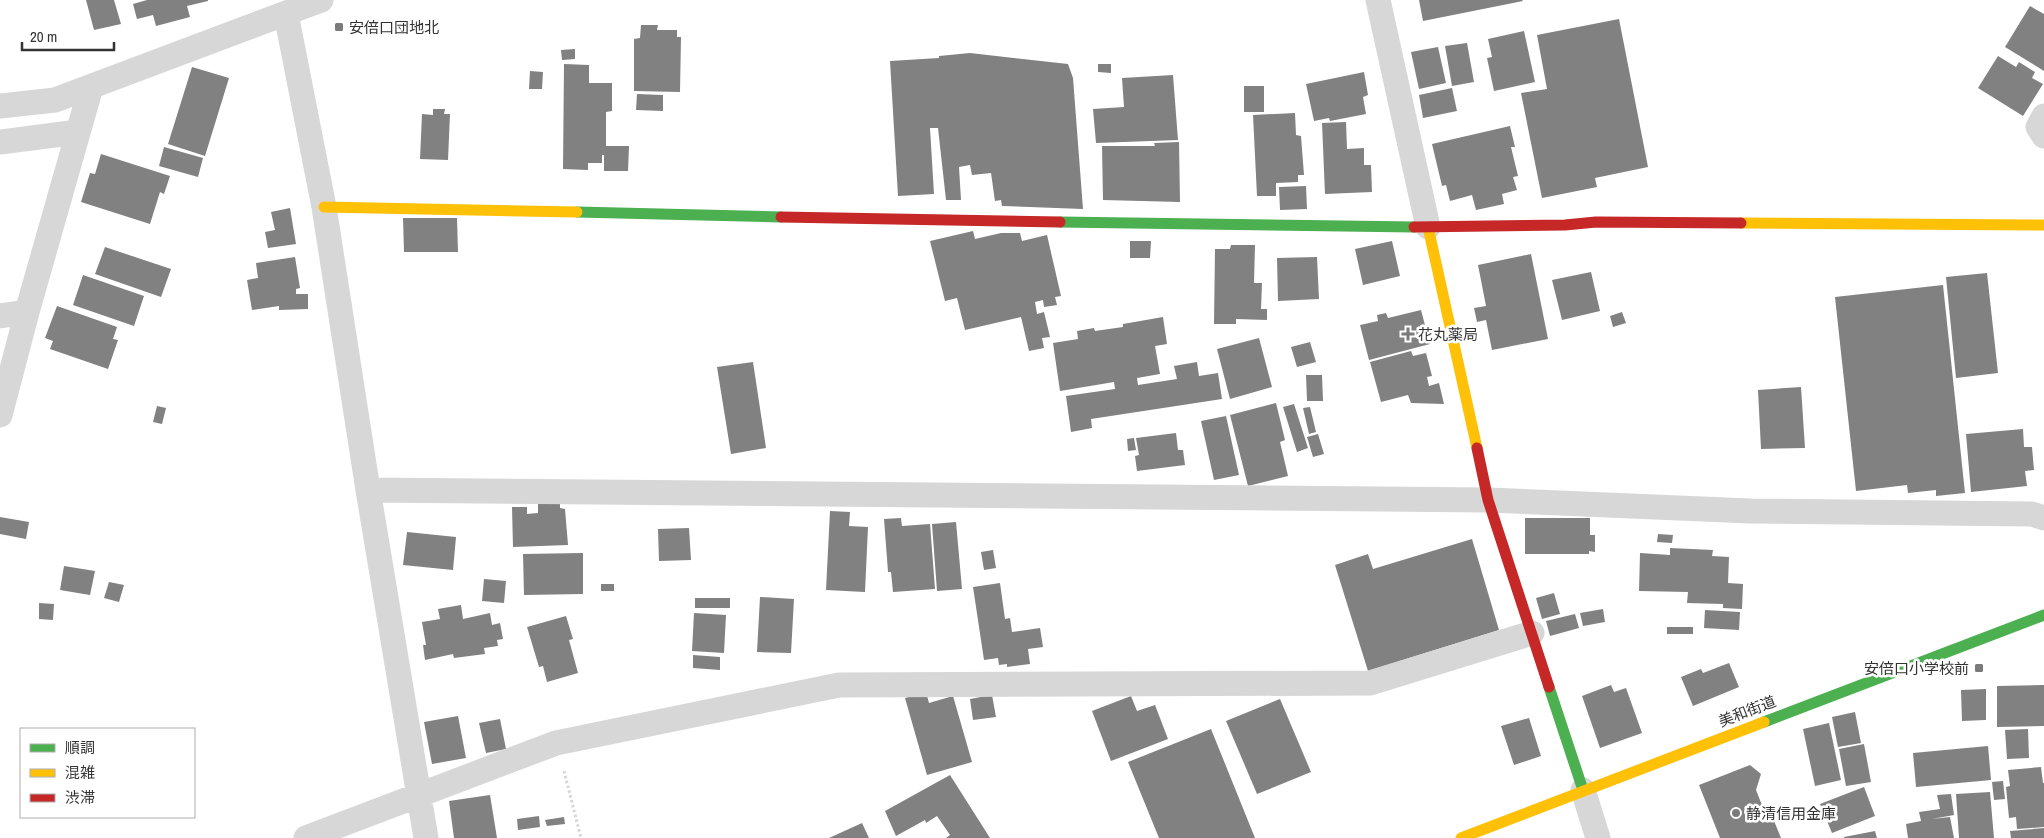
<svg xmlns="http://www.w3.org/2000/svg" width="2044" height="838" font-family="'Archivo Narrow','Noto Sans JP',sans-serif">
  <rect width="100%" height="100%" fill="#fff"/>
  <path fill="#818181" d="M86,0H114L121,24L94,30Z
    M147,0H208V1L187,6L190,17L156,26L153,15L137,19L133,4Z
    M1419,0H1522L1523,1L1423,21Z
    M2030,6L2044,14V71L2005,47Z
    M1619,19L1648,167L1595,178L1597,187L1542,198L1521,93L1547,89L1537,35Z
    M641,25H658L657,30H677V37H681L680,92L634,91V39L640,38Z
    M1524,31L1535,82L1494,91L1487,58L1492,57L1488,39Z
    M1467,43L1474,82L1452,86L1445,46Z
    M1438,47L1446,83L1419,89L1411,52Z
    M575,49V59L562,60L561,50Z
    M970,53L1068,64L1073,78L1083,209L1002,206L1001,200L995,201L991,173L972,175L970,165L959,167L961,200H946L938,128H930L934,194L898,196L890,61L939,58V56Z
    M1998,56L2016,67L2019,62L2035,72L2032,78L2043,84L2023,116L1978,88Z
    M564,64L589,65V83H612V111L606,112V146H629L628,171H604V155H602V163H588V170L563,169Z
    M1098,64H1111V73L1098,72Z
    M192,67L229,78L205,156L168,144Z
    M530,71L543,72L542,89H529Z
    M1364,72L1368,95L1363,97L1366,114L1330,121L1329,118L1314,121L1306,84Z
    M1173,75L1178,140L1096,143L1093,109L1124,107L1122,78Z
    M1244,86H1264V112H1244Z
    M1452,88L1457,111L1423,118L1419,95Z
    M637,94L663,95V111L636,110Z
    M433,109H445L444,114H450L448,160L420,159L422,114L433,115Z
    M1295,113L1296,135L1301,136L1304,175H1298V182L1276,183V196H1257L1253,115Z
    M1346,122L1347,149L1364,148V165H1371L1372,192L1325,194L1322,123Z
    M1510,126L1515,147H1511L1518,176L1513,177L1517,190L1502,194L1504,204L1476,210L1472,195L1450,201L1446,185L1442,186L1432,144Z
    M1179,142L1180,202L1103,200L1102,146H1155L1154,143Z
    M164,147L203,158L198,177L159,166Z
    M101,154L170,176L164,194L160,192L150,224L81,202L90,173L95,174Z
    M1306,186L1307,209L1280,210L1279,187Z
    M290,208L296,244L268,248L265,232L275,230L271,212Z
    M403,218H457L458,252H404Z
    M973,231L975,239L1001,233H1020L1022,241L1047,235L1061,296L1055,297L1057,305L1044,307L1043,300L1035,302L1037,314L1044,312L1050,337L1042,338L1044,348L1029,351L1021,317L965,330L957,298L945,301L930,241Z
    M1130,241H1151L1150,258H1130Z
    M1392,241L1400,276L1363,285L1355,249Z
    M1231,245H1255L1254,283H1262L1261,309H1267V320L1236,319V324H1214L1215,249H1230Z
    M105,247L171,269L161,297L95,274Z
    M1531,254L1548,339L1492,350L1486,320L1477,322L1474,308L1486,306L1478,265Z
    M295,257L300,288L296,289V294H308V309L279,310V306L252,310L247,280L258,278L256,263Z
    M1317,257L1319,299L1278,301L1277,258Z
    M1591,272L1600,311L1562,320L1552,280Z
    M1987,273L1998,373L1956,378L1946,277Z
    M83,275L144,296L134,326L73,305Z
    M1943,285L1965,493L1936,496V490L1908,493L1907,485L1856,491L1835,297Z
    M57,306L117,327L113,339L118,340L108,369L50,349L53,341L45,338Z
    M1421,310L1430,344L1369,360L1360,325L1378,321L1377,315L1386,313L1388,318Z
    M1622,312L1626,323L1613,327L1610,316Z
    M1163,317L1167,344L1155,346L1160,374L1137,378L1138,385L1177,379L1174,366L1197,362L1199,376L1218,373L1222,399L1091,419L1092,428L1071,432L1066,396L1115,389L1114,382L1060,391L1053,343L1078,339L1077,331L1094,328L1095,331L1123,327V324Z
    M1259,338L1272,387L1230,399L1217,349Z
    M1310,342L1316,362L1297,367L1291,347Z
    M1411,351L1413,356L1426,353L1432,376L1427,377L1429,386L1439,383L1444,404L1411,403L1408,395L1381,402L1370,362Z
    M753,362L766,448L731,454L717,367Z
    M1306,375H1322L1323,401H1307Z
    M1801,387L1805,448L1761,449L1758,390Z
    M1276,403L1285,440L1280,442L1288,476L1248,486L1230,415Z
    M1294,404L1308,448L1297,452L1283,407Z
    M157,406L166,408L162,424L153,422Z
    M1310,407L1316,432L1309,434L1303,408Z
    M1226,416L1239,475L1214,480L1201,421Z
    M2023,429L2024,447H2032L2034,470L2025,471L2027,486L1971,492L1966,434Z
    M1176,433L1178,450H1183L1185,465L1137,471L1135,456L1139,455L1136,438Z
    M1318,434L1324,454L1313,457L1307,437Z
    M1134,438L1136,450L1128,451L1127,439Z
    M538,502H560V508L565,509L568,545L513,547L512,507H527V514L538,513Z
    M830,511L850,512L849,526L868,527L865,592L826,590Z
    M0,517L29,522L26,539L0,534Z
    M901,518L902,526L930,524L935,589L893,592L891,572H888L884,519Z
    M1525,518H1590V535H1595V552L1589,551V554H1525Z
    M956,522L962,589L937,591L932,524Z
    M689,528L691,560L659,561L658,529Z
    M407,532L456,537L453,570L403,565Z
    M1658,534L1673,535L1672,543L1657,542Z
    M1472,539L1499,630L1368,671L1335,565L1368,554L1373,569Z
    M1670,548L1713,550L1712,556L1729,557L1728,583L1743,584L1742,609L1723,608V604L1687,603L1688,592L1639,591L1640,553L1670,555Z
    M993,550L996,568L984,570L981,552Z
    M583,553V594L524,595L523,554Z
    M64,566L95,571L90,595L60,590Z
    M484,579L506,581L504,603L482,601Z
    M109,582L124,585L119,602L104,598Z
    M1000,583L1005,619L1010,618L1012,632L1040,628L1043,647L1028,649L1030,664L1007,667V664L999,665L998,658L984,660L973,587Z
    M601,584H614V591H601Z
    M1554,593L1560,614L1542,619L1536,598Z
    M760,597L794,599L791,653L757,652Z
    M695,598H730V608H695Z
    M39,603L54,604L53,620L39,619Z
    M461,605L463,619L490,613L492,625L500,623L503,639L497,640L498,646L484,648L485,654L454,658L453,654L425,660L423,645H426L422,622L440,619L438,609Z
    M1603,609L1605,622L1583,626L1580,613Z
    M1705,610L1740,612L1739,630L1704,628Z
    M694,613L726,615L724,653L692,651Z
    M1575,614L1579,628L1550,636L1546,621Z
    M566,616L573,639L569,640L578,673L547,682L543,666L539,667L527,627Z
    M1667,627H1693V634H1667Z
    M693,655L720,657V670L693,668Z
    M1729,663L1739,687L1693,706L1681,677L1701,669L1703,673Z
    M1611,685L1614,692L1626,688L1642,733L1600,748L1582,696Z
    M2044,685V726L1997,727V686Z
    M1986,689V720L1962,721L1961,690Z
    M926,692L929,703L953,696L972,762L927,775L905,698Z
    M992,695L996,717L973,720L970,699Z
    M1131,696L1137,711L1155,705L1168,739L1111,761L1092,711Z
    M1280,699L1311,772L1257,794L1226,721Z
    M1855,712L1861,743L1838,747L1832,717Z
    M458,716L466,758L432,764L424,722Z
    M1529,718L1541,756L1514,765L1501,726Z
    M500,719L506,749L486,753L479,723Z
    M1829,723L1841,780L1815,786L1803,729Z
    M1211,729L1255,838H1159L1128,762Z
    M2028,729L2029,758L2007,759L2005,730Z
    M1864,744L1871,782L1846,786L1839,749Z
    M1988,746L1991,780L1916,787L1913,753Z
    M1750,765L1761,774L1756,790L1767,818L1772,816L1781,838H1720L1699,785Z
    M2041,767L2043,783H2044V827L2017,829L2016,817L2009,818L2006,787L2010,786L2008,770Z
    M950,775L990,838H946L950,835L937,816L926,823L925,820L896,836L885,811Z
    M2003,781L2005,799L1994,800L1992,782Z
    M1864,787L1875,816L1832,833L1820,804Z
    M1990,792L1994,838H1959L1956,794Z
    M1951,794L1954,815L1932,819L1950,817L1954,838H1908L1906,824L1921,821L1919,812L1940,809L1937,795Z
    M490,795L497,838H454L449,801Z
    M539,816L540,827L518,830L517,819Z
    M564,817L565,824L547,826L545,820Z
    M862,823L869,838H829Z
    M2044,828V838H2011L2010,831Z
    M1875,831L1877,838H1844V837Z"/>
  <g fill="none" stroke-linecap="round" stroke-linejoin="round">
    <path stroke="#d6d6d6" stroke-width="3" stroke-dasharray="2.5 2.5" stroke-linecap="butt" d="M564,771L581,838"/>
    <path stroke="#d7d7d7" stroke-width="25" d="M1378,0L1428,227
      M286,14L324,207L368,490L426,838
      M0,106L55,100L321,0
      M2044,116L2038,127L2044,136
      M0,142L78,132
      M0,316L27,312
      M0,415L27,312L91,87
      M368,490L1488,500L1750,511L2032,514L2044,518
      M1583,790L1598,838
      M306,838L556,743L839,685L1370,683L1532,633"/>
    <path stroke="#4caf50" stroke-width="11" d="M577,212L781,217
      M1060,222L1414,227
      M1549,687L1583,790
      M1764,722L2044,615"/>
    <path stroke="#ffc107" stroke-width="11" d="M324,207L577,212
      M1741,223L2044,225
      M1428,227L1477,448
      M1461,838L1764,722"/>
    <path stroke="#c62828" stroke-width="11" d="M781,217L1060,222
      M1414,227L1565,225L1596,222L1741,223
      M1477,448L1488,500L1549,687"/>
  </g>
  <g fill="#7a7a7a" stroke="#fff" stroke-width="2">
    <rect x="334" y="22" width="10" height="10" rx="2.5"/>
    <path d="M1405.5 326.5h5v5h5v5h-5v5h-5v-5h-5v-5h5z"/>
    <rect x="1974" y="663" width="10" height="10" rx="2.5"/>
    <circle cx="1736" cy="813" r="5"/>
  </g>
  <g text-anchor="middle" dominant-baseline="central" stroke-width="5" stroke-linejoin="round" paint-order="stroke">
    <g font-size="15" fill="#333" stroke="#fff" text-anchor="start">
      <text x="349" y="27">安倍口団地北</text>
      <text x="1418" y="334">花丸薬局</text>
      <text x="1969" y="668" text-anchor="end">安倍口小学校前</text>
      <text x="1746" y="813">静清信用金庫</text>
    </g>
    <g font-size="15" fill="#333" stroke="#fff">
      <text transform="translate(1747 711) rotate(-21)">美和街道</text>
    </g>
  </g>
  <rect x="20" y="728" width="175" height="90" fill="#ffffff" stroke="#adadad"/>
  <rect x="30" y="744" width="25" height="8" fill="#4caf50" stroke="#adadad"/>
  <text x="65" y="753" font-size="15" fill="#333333">順調</text>
  <rect x="30" y="769" width="25" height="8" fill="#ffc107" stroke="#adadad"/>
  <text x="65" y="778" font-size="15" fill="#333333">混雑</text>
  <rect x="30" y="794" width="25" height="8" fill="#c62828" stroke="#adadad"/>
  <text x="65" y="803" font-size="15" fill="#333333">渋滞</text>
  <path d="M22 42v8h92v-8" fill="none" stroke="#333333" stroke-width="2.5"/>
  <text x="30" y="42" font-size="15" fill="#333333" stroke="#ffffff" stroke-width="4" paint-order="stroke">20 m</text>
</svg>
